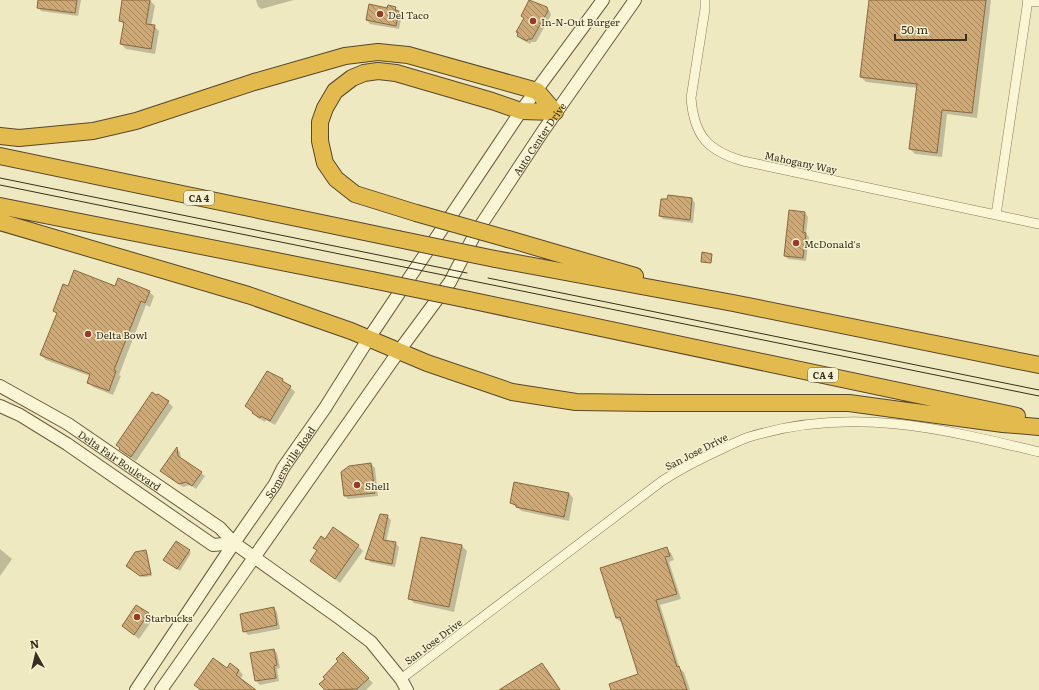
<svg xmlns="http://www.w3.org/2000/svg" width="1039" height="690" font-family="Literata,serif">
  <defs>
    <pattern id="building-back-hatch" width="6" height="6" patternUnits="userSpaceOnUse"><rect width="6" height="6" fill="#cfa975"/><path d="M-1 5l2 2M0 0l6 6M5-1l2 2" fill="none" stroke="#a98a5f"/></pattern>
  </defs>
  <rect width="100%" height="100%" fill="#efe9c1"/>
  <path fill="#0003" d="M39,0H81L78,16L41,11L38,7Z
    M123,0H150L155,6L151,26H154L159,31L155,54L126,49L121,44L124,25L120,20Z
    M256,0H294L261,9L258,6Z
    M870,0H991L977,118L947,114L942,157L915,154L910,149L918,88L866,82L861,77Z
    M395,8L402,15L399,29L370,24L367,20L388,9Z
    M547,8L550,12L551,15L536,42H531L530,44L521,39L518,36L525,19L522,16Z
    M669,196L692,199L695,203L693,223L663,219L660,216L668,200Z
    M805,213L808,217L806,234L809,237L806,261L788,259L785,256Z
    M68,287L149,292L154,296L150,307L146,305L119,375L121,376L113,395L93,387L88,382L90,376L46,360L41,355L57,314L54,311Z
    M267,372L283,380L295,392L275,425L266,420L265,422L258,418L246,406Z
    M168,402L173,407L136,461L125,454L120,449Z
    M177,449L180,452L181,459L205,476L196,489L190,485L183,487L162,471Z
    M371,464L375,468L378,496L348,499L345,496Z
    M569,493L573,498L569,521L522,511L511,503Z
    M387,516L391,520L386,542L395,543L399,547L395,567L370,562L367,558Z
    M421,538L462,546L467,551L454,612L414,603L409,598Z
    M325,540L358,546L363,551L340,583L311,561Z
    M176,542L191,553L180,571L166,562Z
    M666,548L671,553L674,560L669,562L681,599L660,605L680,669L684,672L690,690H612L639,675L622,622H621L616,618Z
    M0,549L12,559L0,576Z
    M145,551L147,553L152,576L143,577L129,568Z
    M137,606L153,619L139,639L123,626Z
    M274,608L277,612L280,629L248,635L244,631Z
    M274,650L277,653L280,668L277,669L279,681L260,685L256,681L251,654Z
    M343,654L373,683L366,690H326L320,684L339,661Z
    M542,664L547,669L561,690H506Z
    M227,669L239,670L243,675L240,679L255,690H200L195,685Z"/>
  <path fill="url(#building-back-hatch)" stroke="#89683d" d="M38,0H77L75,13L37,8Z
    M122,0H150L146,24L155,25L151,49L120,44L124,22L119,21Z
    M529,0L547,7L548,11L532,39H528L527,41L517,36L518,33L516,32L524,18L521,16Z
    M869,0H986L972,113L942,110L937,153L909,149L917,84L860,77Z
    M369,4L387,8L388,5L396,7L395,10L399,11L396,26L366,20Z
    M668,195L692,198L690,220L659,216L661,199H667Z
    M789,210L805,212L803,232L806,233L803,258L784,256Z
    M702,252L712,254L711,263L701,262Z
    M74,270L115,286L118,278L150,291L145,303L141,301L114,370L116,371L109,391L87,383L90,374L40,355L57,313L53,311L63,284L68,286Z
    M267,371L283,379L282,381L291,386L270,421L261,416L260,418L252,413L253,412L245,406Z
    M152,392L156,395L158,394L169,401L131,457L119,449L120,448L116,445Z
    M177,447L178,456L202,472L192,486L186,482L179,484L160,471Z
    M371,463L375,493L344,496L341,472L349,466Z
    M514,482L569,493L564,517L516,507V505L510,503Z
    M380,514L388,515L383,540L396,542L392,564L365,559Z
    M333,527L359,545L335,579L310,561L317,550L313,548L321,536L325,539Z
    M421,537L462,545L449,607L408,599Z
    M176,541L190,550L177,569L163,560Z
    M667,547L670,556L665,557L677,594L656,600L677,667L679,666L687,690H611L609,684L638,674L620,617L616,618L600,568Z
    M146,550L151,574L140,576L126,566L135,552Z
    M136,605L149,613L134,635L122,626Z
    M274,607L277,625L243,632L240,614Z
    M274,649L277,665L274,666L276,678L255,681L250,653Z
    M343,652L369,678L357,689L325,690L319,684L325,679L323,677L338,661L336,659Z
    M213,658L227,668L230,663L239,670L236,675L256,690H201L194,685Z
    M542,663L560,690H499Z"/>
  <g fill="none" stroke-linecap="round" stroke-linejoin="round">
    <g stroke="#897a58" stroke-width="10">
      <path id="street" d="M705,0V9L691,98C694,136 708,151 743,161L1039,224
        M1027,1L1039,2
        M996,215L1028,0
        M401,679L662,481C682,468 702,458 724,448C732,444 740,440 749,437C850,406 940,428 1039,452"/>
    </g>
    <g stroke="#6b5b3b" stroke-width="14">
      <g id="secondary">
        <path id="s1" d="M0,386L68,424L220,528L234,543L338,617L371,642L401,679L407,690"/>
        <path d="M0,406L20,415L67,444L213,545L234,543"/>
        <path id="s2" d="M136,690L234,543L275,484L283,468L325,408L369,338L493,153L521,111L603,0"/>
        <path id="s3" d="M161,690L399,351L450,282L475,234L543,131L635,0"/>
      </g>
    </g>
    <g stroke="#57472c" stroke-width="18">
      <path id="highway" d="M0,136L19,138L93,131L136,121L254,82L345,56L378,52L408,55L537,91L555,112
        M0,156L398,239
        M0,206L372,280
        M416,213L355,194L336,179L325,163L320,141V122L325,108L335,91L352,78L364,73L378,71L396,73L492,101L521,111L555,112
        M0,222L248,295L351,331L427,363L512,392L576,402L650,403H849L1003,424L1039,427
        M508,239L635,276
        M495,259L733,303L1039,365
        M469,300L1017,416"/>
    </g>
    <use href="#street" stroke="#faf5d4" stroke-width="9"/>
    <use href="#secondary" stroke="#faf5d4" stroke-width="12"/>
    <use href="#highway" stroke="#e2ba4e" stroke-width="16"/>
    <path stroke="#382f1d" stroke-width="1" d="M0,178L467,273
      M0,185L1039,396
      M488,278L1039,390"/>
    <g stroke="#57472c" stroke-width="18" stroke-linecap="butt">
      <path id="highway-bridge" d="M416,213L508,239
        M398,239L495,259
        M372,280L469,300"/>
    </g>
    <use href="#highway-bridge" stroke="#e2ba4e" stroke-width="16"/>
  </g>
  <g fill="#9a3926" stroke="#f6f2d1" stroke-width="1.5">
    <circle cx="380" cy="14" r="4"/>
    <circle cx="533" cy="21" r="4"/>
    <circle cx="796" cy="243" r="4"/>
    <circle cx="88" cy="334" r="4"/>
    <circle cx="357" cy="485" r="4"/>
    <circle cx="137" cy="617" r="4"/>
  </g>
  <g text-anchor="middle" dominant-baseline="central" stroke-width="3" stroke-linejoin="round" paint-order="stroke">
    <g fill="#f6f2d1" stroke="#716a53" stroke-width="1">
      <rect x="184" y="191" width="30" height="14" rx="3"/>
      <rect x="808" y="368" width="30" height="14" rx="3"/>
    </g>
    <g font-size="9" font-weight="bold" fill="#382f1d">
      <text x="199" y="198">CA 4</text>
      <text x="823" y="375">CA 4</text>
    </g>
    <g font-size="10" fill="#382f1d" stroke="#f6f2d1" text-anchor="start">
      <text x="388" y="14">Del Taco</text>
      <text x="541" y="21">In-N-Out Burger</text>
      <text x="804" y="243">McDonald's</text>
      <text x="96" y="334">Delta Bowl</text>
      <text x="365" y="485">Shell</text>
      <text x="145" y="617">Starbucks</text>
    </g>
    <g font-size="10" fill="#382f1d" stroke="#f6f2d1">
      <text stroke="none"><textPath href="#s3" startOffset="669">Auto Center Drive</textPath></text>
      <text transform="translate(801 162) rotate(12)">Mahogany Way</text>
      <text transform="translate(696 451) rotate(-27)">San Jose Drive</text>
      <text stroke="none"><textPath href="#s1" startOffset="141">Delta Fair Boulevard</textPath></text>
      <text stroke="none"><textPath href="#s2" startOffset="275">Somersville Road</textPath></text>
      <text transform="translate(433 641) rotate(-37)">San Jose Drive</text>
    </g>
  </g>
  <g transform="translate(36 654) rotate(352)" stroke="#f6f2d1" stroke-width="3" paint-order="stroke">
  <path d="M0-3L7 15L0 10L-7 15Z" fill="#382f1d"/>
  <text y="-6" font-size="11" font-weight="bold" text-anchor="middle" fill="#382f1d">N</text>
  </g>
  <path d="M895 34v6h71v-6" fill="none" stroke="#382f1d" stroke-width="2"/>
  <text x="901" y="34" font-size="12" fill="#382f1d" stroke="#f6f2d1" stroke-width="3" paint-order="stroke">50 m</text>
</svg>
